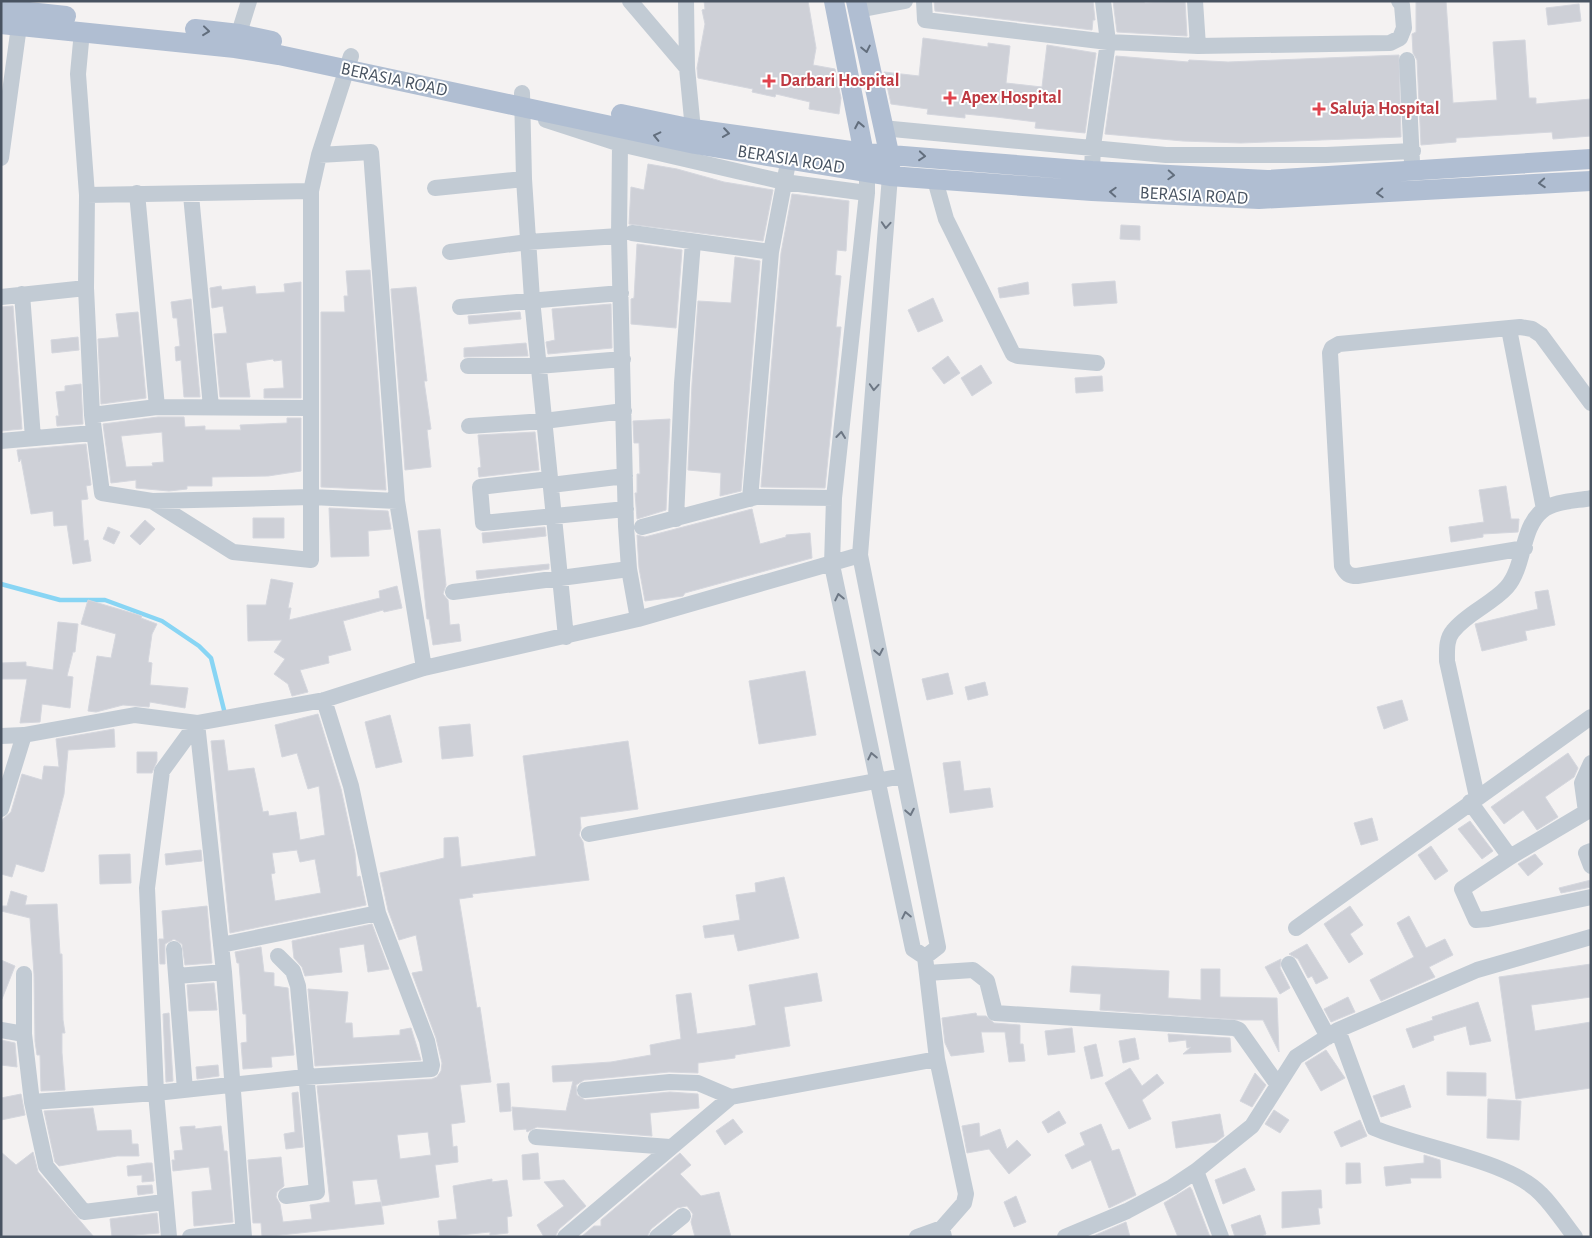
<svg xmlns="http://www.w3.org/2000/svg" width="1592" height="1238" font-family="'Alegreya Sans',sans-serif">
  <rect width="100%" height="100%" fill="#f4f2f2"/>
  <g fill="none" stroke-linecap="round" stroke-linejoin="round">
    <path stroke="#88d5f4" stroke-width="4.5" d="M1,584L60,600H105L162,621L199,646L211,658L224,710"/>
  </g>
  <path fill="#ced0d7" stroke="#d5d7de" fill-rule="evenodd" d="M704,1H808L816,48L813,65L835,69L841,98L839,114L809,109L810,102L776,94L775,97L752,92L753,89L698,78L697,68L705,24L702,10L705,9Z
    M934,1H1093L1095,20H1093L1092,30L935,11Z
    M1113,1H1144L1145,3L1185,1L1187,36L1117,32Z
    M1416,1H1446L1453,103L1497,100L1493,42L1525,40L1529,98H1536V104L1591,99V136L1553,139L1552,132L1456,138V142L1421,145L1417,60L1413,53L1412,34L1416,32Z
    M1579,4L1581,21L1548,25L1546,8Z
    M923,38L988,47V43L1010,46L1006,83L1042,87L1047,45L1096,53L1085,133L1035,128L1036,122L996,117L965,114V118L927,114L928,109L891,104L884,72L919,76Z
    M1399,55L1401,137L1241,143L1183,141L1105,134L1116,56L1188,62L1189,60L1228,62Z
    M648,164L677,169L724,182L773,190L763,241L629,224L631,187L644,190Z
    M792,194L849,201L846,251L837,250L835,275L841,276L836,327H841L825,488L761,487L781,253Z
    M1121,225L1140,226V240L1120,239Z
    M637,244L682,250L676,328L631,324V299L634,298Z
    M735,257L760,261L741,491L720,496L721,473L688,470L692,384L698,301L731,303Z
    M370,270L386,490L321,487V312H345L344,296H348L346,271Z
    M1115,281L1117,303L1074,306L1072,284Z
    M301,282V398H264V389L284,388L282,360L274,361L273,359L246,363L250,397H220L214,334L227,333L223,306L212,308L210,288L221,286L222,290L255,286L256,294L285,292L284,284Z
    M1028,282L1029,294L1000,298L998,288Z
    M416,287L427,381H424L431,429L427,430L431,467L405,470L391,289Z
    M933,298L943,321L918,332L908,310Z
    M191,299L200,397H184L181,360L176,361L175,347L180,346L177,318H173L171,302Z
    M611,304L612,348L548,354L546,342L555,340L552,309Z
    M13,306L22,429L1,431V307Z
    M138,312L146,398L101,404L98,339L119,337L116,314Z
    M520,312L521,319L469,324L468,316Z
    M78,337L79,350L52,353L51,340Z
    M526,343L528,356L464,357V348Z
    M948,356L960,373L944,384L932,368Z
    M981,365L992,383L972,396L961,378Z
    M1102,376L1103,391L1076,393L1075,378Z
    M81,384L83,424L57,426L56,416H59L56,392L65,391V386Z
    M158,417H184L185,427L205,426V430H241L240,425L287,423V418H301V471L268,476L212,477V486H187V489L169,491L136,488V480L111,483L103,424ZM162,432L164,462L152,463L153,466L126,467L121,436Z
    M670,419L666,510L637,519L635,493H637V474H640L639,443H634L633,421Z
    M535,432L539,470L479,477L478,468L481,467L478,435Z
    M86,444L91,485L86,486L88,499L81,500L84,541L88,540L91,561L73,564L67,525L54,526L53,511L31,514L21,459L19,462L17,450Z
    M1506,486L1511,519H1519L1518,532L1483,534V537L1451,542L1449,527L1484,522L1479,490Z
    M329,508L388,511L391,529L368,531L369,556L331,557Z
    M752,509L760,544L786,537V535L810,533L812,558L685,593L683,596L645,601L639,568L637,535L645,537Z
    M253,518H284V538H253Z
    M145,520L155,529L140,545L130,536Z
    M108,527L120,532L114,544L103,539Z
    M545,527L546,536L483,543L482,533Z
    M440,529L446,585L443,594L448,600L450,625L459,624L461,641L433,645L429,619H427L418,531Z
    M549,564V569L477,579L476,571Z
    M271,579L293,583L288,608H291L289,620L380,598L379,591L397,586L402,608L384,612L383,610L343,621L351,650L328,656L329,663L300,670L308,692L292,696L288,684L274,674L285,659L274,652L282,640L248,641L247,605H266Z
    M1548,590L1555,625L1525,631L1527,640L1482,651L1475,624L1538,609L1535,592Z
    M88,600L142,616L141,618L157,624L152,634L148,662L152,663L150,685L188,688L185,708L150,702L149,707L123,705L96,712L88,711L97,656L111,658L116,634L81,624Z
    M58,622L78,624L75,652H73L67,676L73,677L70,708L42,704L40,722L20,723L27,679H1V663L26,662V666L53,670Z
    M805,671L816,735L759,744L749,681Z
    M948,673L953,694L927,700L922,679Z
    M985,682L988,695L968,700L965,687Z
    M1402,700L1408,720L1384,729L1377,707Z
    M318,714L341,789L355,853L357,877L360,876L366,905L230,933L211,741L224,740L228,771L254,768L263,812L268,811L269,816L296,812L300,840L325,835L319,786L308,789L297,753L282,757L275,725ZM297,850L300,862L315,859L321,893L275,901L271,874L275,873L272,853Z
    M390,715L402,762L376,768L365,722Z
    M470,724L473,756L442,759L439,727Z
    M114,729L115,747L68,750L64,794L44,871L42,872L16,864L12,877L1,874V824L3,819L11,812L22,774L42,780L44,766L59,767L56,739Z
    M628,741L638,809L580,817L581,828L579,835L583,842L589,880L472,894L473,897L459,899L477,1008L480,1007L491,1082L460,1085L465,1122L451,1124L453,1147L457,1146L458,1162L435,1165L439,1197L382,1206L377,1179L352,1181L355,1205L381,1202L384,1224L262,1237L261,1223H253L248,1160L281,1157L284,1186L277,1192L276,1197L280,1204L283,1222L312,1219L310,1205L330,1202L317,1086L432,1079L437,1077L441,1071L442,1063L436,1038L412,973L423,971L416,935L399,940L388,910L380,873L444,858V838L458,837L461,867L536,856L523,756ZM428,1132L431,1155L400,1159L397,1135Z
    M137,752H157V761L152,773H137Z
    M1568,753L1578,768L1574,777L1545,797L1558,817L1537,830L1523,810L1504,824L1491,807Z
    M960,761L964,791L990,788L993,807L950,813L943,763Z
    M1372,818L1378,840L1361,845L1354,823Z
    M1470,821L1493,851L1482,859L1458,829Z
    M1431,846L1448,871L1435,880L1418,855Z
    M201,850L202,861L166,865L165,854Z
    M130,854L131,883L100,884L99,855Z
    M1535,854L1543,864L1528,876L1518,864Z
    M784,877L799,938L738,951L734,934L705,938L703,926L740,920L736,895L756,892L755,883Z
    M1591,880V887L1561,893L1559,888Z
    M11,891L27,896L25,905L57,904L60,954H62L63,1020L65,1033H62V1053L65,1090L41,1091L40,1055H37L35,1041L34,974L30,918L1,911V906H7Z
    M207,906L212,963L185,965L182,944L174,939L165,944V964H160L159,939H164L162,911Z
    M1350,906L1363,925L1350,934L1363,954L1349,963L1324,924Z
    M1409,916L1426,948L1445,939L1453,955L1429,967L1435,977L1381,1001L1370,980L1414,957L1397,923Z
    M372,924L389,969L368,972L364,944L339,948L342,972L305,976L302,967L294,958L292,941Z
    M1307,944L1328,978L1316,984L1312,976L1308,978L1298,959L1289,954Z
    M261,947L264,972L274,973V986L288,988L294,1055L271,1057L272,1067L243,1069L241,1043L247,1042L246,1014H243L239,963H237L235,952Z
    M1281,959L1280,968L1290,988L1280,994L1265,967Z
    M1,960L15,966L2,999H1Z
    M1591,964V997L1531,1005L1535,1031L1591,1022V1088L1516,1099L1499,977Z
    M1072,966L1169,971L1168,998L1201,1000V969H1220V997L1277,998L1279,1052L1263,1020H1242L1100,1010L1101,994L1070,992Z
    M817,973L822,1001L784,1007L790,1046L735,1055V1058L698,1063V1073L669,1072L584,1080L576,1085L577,1095L585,1100L670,1092L698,1094L699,1108L650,1113L652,1136L537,1127L527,1132L526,1129L514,1130L512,1107L566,1111L573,1081L553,1082L552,1066L611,1062L651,1055L650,1045L681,1039L676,995L691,993L697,1034L747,1027L756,1025L749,985Z
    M214,983L217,1010L189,1011L187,985Z
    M308,989L348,992L345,1023H352L353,1038L400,1035V1030L411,1028L421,1060L315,1066Z
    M1348,997L1355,1012L1331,1022L1324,1009Z
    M1478,1002L1491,1041L1470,1045L1466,1026L1433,1036L1434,1040L1413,1048L1406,1029L1433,1020L1432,1017Z
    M169,1013L173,1081L166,1082L163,1014Z
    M976,1013L977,1016H986L994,1023L1020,1025V1044H1023L1025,1061L1009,1062L1005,1032H981L984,1052L951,1056L945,1043L942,1018Z
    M1072,1028L1075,1052L1048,1055L1045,1031Z
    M1168,1034L1230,1038L1231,1052L1183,1054L1191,1047L1187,1048L1186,1040L1169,1042Z
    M1135,1038L1139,1059L1123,1063L1119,1041Z
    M1,1040L15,1043L17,1067L1,1065Z
    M1096,1044L1103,1076L1091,1079L1084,1047Z
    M1326,1050L1345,1078L1321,1091L1305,1063Z
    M218,1065L219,1076L197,1079L196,1067Z
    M1130,1068L1142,1086L1157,1074L1164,1083L1142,1100L1151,1119L1129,1129L1105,1083Z
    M1447,1072L1486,1073V1096L1447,1095Z
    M1255,1073L1266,1085L1252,1107L1240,1101Z
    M509,1083L511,1111L500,1112L497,1084Z
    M1404,1085L1411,1107L1381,1117L1373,1096Z
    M298,1092L303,1147L286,1149L284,1134L295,1132L292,1093Z
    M21,1094L25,1115L1,1120V1098Z
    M1488,1099L1521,1101L1519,1140L1487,1138Z
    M93,1108L97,1131L131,1130L132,1144H138L139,1156H117L59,1166L55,1162L44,1111Z
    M1274,1110L1289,1120L1280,1133L1265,1124Z
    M1059,1111L1066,1123L1048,1133L1042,1122Z
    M1220,1114L1224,1136L1216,1142L1176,1148L1172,1122Z
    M733,1119L743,1132L725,1145L716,1131Z
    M1360,1120L1367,1136L1341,1147L1334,1132Z
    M979,1123L980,1137L1000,1129L1007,1149L1017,1140L1031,1155L1009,1174L989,1149L967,1153L962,1126Z
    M1101,1124L1112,1151L1119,1149L1136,1195L1109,1208L1091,1160L1072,1169L1065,1155L1085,1145L1080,1133Z
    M195,1126V1129L221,1126L224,1151H227L233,1222L194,1226L192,1192L212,1190L209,1167L173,1171L172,1160H175L174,1151L183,1150L180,1127Z
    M1,1152L16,1165L33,1152L38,1172L94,1237H1Z
    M538,1153L540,1179L523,1180L522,1155Z
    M680,1153L691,1165L680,1174L701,1196L719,1192L731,1237H695L691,1222L693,1214L687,1206L677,1208L651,1229L647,1237H581L594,1226H601V1220Z
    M1424,1155L1440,1160L1441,1178H1410L1411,1183L1386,1186L1384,1167L1424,1163Z
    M147,1163H152L154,1181L142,1182V1175L128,1176L127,1166Z
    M1346,1163H1360L1361,1183L1346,1184Z
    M1245,1168L1255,1190L1223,1204L1215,1180Z
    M492,1179V1182L507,1180L512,1216L507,1217L508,1233L490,1235V1232L440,1237L438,1221L457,1219L453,1186Z
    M564,1180L586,1206L559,1229L555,1237H544L537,1225L564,1206L544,1182Z
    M152,1185L153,1193L138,1195L137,1186Z
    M1190,1187L1192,1190L1210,1237H1178L1164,1203Z
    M1321,1190L1322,1208H1318L1320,1224L1282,1228V1192Z
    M1016,1196L1026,1222L1014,1227L1004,1202Z
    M157,1213L159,1233L112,1237L110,1219Z
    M1260,1215L1266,1234L1259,1237H1235L1231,1225Z
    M1126,1222L1130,1237H1091Z"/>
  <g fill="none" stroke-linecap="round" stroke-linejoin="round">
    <path stroke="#c2cbd4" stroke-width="16" d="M630,1L687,68
      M686,1L687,68L694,140
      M924,1L925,20L1108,42L1198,46L1390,43L1400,38L1404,28L1402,5L1399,1
      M1195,1L1198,46
      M858,10L905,1
      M82,31L78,74L87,195L86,288L92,415L102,493L152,501L311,497L397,501
      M235,46L249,1
      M1407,60L1412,162
      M522,93L524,179L532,299L566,637
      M546,120L620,144L784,182L867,193
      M882,128L1166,155H1326L1413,151
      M620,144L619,236L626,526L629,569L638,619
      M319,155L371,152L397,501L424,668
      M1,158L19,26
      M1092,171L1093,146L1108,42L1103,1
      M867,173V193L834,498L832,565L913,949L925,957L937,1059L966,1194L964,1203L942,1228L944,1237
      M890,176L860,555L938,947L925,957
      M935,180L946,219L1013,354L1018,356L1097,363
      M435,188L524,179
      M137,193L157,407
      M87,195L311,191
      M191,195L211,407
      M632,233L771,252
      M450,252L528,242L619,236
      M22,294L33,438
      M1,297L86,288
      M460,307L621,293
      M1509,329L1544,509
      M468,366H538L623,359
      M92,415L157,407L311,408
      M469,426L544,421L624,411
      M1,441L93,433
      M550,479L480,487L483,523L626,509
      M551,485L625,476
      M750,499L771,252L791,147
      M152,501L233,552L311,560V191L319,155L351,56
      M676,519L682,383L693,242
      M642,527L756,497L834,498
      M1525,548L1357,576C1349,576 1346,574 1342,566L1330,353L1332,348L1339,344L1520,327L1532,329L1541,335L1591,403
      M453,592L629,569
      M197,723L224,972L244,1237
      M1,736L24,735L135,715L197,723L324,700L424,668L638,619L860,555
      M1591,763L1582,783L1586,812L1510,857L1462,889L1476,920L1488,919L1591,897
      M1477,797L1447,661C1447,651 1446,639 1453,631C1467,613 1492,604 1507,587C1525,566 1521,528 1542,511C1554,501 1576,501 1591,498
      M1470,802L1510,857
      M1,809L24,735
      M589,834L903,776
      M1591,851L1586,853L1591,866
      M1296,928L1591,717
      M221,945L378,913
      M174,949L185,1090
      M278,956L293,971L298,986L317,1192L286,1196
      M1289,964L1328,1037
      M927,973L973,970L987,981L995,1013L1234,1028L1239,1030L1278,1085
      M24,974V1034L32,1102L46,1166L84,1212L164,1202
      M177,976L224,972
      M1,1030L24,1034
      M1338,1030L1374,1128C1420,1148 1509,1160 1541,1194C1554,1207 1564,1223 1575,1237
      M585,1090L670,1082L698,1083L731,1097
      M32,1102L156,1093L305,1077L431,1069L432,1065L427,1041L378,913L351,786L324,700
      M536,1137L670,1147
      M1196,1171L1221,1237
      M169,1237L156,1093L147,888L162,771L197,723
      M190,1237L243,1231
      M565,1237L731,1097L937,1059
      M657,1237L683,1216
      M917,1237L942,1228
      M1065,1237L1127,1211L1172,1187L1196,1171L1252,1126L1296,1057L1338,1030L1477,970L1591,937"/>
    <path stroke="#b0bed2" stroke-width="20" d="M834,1L866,164
      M856,1L889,153L890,166
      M1,9L66,16
      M1,24L235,48L279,55L695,144L890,176L1092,191L1259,199L1591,181
      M195,29L239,34L272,41
      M621,114L693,129L865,153L1092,171L1267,180L1591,159"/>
  </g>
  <defs><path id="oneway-chevron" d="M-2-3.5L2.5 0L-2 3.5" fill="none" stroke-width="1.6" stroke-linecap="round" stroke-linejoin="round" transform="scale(1.25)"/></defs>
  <g stroke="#626e7d">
    <use href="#oneway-chevron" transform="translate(206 31) rotate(6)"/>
    <use href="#oneway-chevron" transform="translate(866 49) rotate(78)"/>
    <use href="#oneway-chevron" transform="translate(859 125) rotate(-101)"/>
    <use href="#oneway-chevron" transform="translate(726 133) rotate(8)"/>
    <use href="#oneway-chevron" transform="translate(657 136) rotate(-167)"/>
    <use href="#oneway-chevron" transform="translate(922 156) rotate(5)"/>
    <use href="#oneway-chevron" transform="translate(1171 175) rotate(3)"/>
    <use href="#oneway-chevron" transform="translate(1542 183) rotate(176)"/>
    <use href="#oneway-chevron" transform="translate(1113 192) rotate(-177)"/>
    <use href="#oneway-chevron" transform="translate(1380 193) rotate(177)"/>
  </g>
  <g stroke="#6d7784">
    <use href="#oneway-chevron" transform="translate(886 225) rotate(94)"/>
    <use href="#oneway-chevron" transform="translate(874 387) rotate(94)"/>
    <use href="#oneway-chevron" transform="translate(841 435) rotate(-84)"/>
    <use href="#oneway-chevron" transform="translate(839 597) rotate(-102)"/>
    <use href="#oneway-chevron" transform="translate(879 652) rotate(79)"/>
    <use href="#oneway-chevron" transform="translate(872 756) rotate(-102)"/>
    <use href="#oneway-chevron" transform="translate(910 812) rotate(79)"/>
    <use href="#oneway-chevron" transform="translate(906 915) rotate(-102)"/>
  </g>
  <g fill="#e0444e" stroke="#fff" stroke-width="2">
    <path d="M766.5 73.5h5v5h5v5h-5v5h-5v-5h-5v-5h5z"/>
    <path d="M947.5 90.5h5v5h5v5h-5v5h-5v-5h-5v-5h5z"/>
    <path d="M1316.5 101.5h5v5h5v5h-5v5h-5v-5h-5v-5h5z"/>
  </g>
  <g text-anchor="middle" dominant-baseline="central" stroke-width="4" stroke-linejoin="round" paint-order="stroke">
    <g font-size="18" fill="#485361" stroke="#fff">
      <text transform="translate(394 80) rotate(12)">BERASIA ROAD</text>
      <text transform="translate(791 160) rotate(9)">BERASIA ROAD</text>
      <text transform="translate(1194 196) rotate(3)">BERASIA ROAD</text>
    </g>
    <g font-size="18" font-weight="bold" fill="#be3a42" stroke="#fff" text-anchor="start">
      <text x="780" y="81">Darbari Hospital</text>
      <text x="961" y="98">Apex Hospital</text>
      <text x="1330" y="109">Saluja Hospital</text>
    </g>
  </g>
  <rect width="1592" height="1238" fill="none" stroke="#485361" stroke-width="5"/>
</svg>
